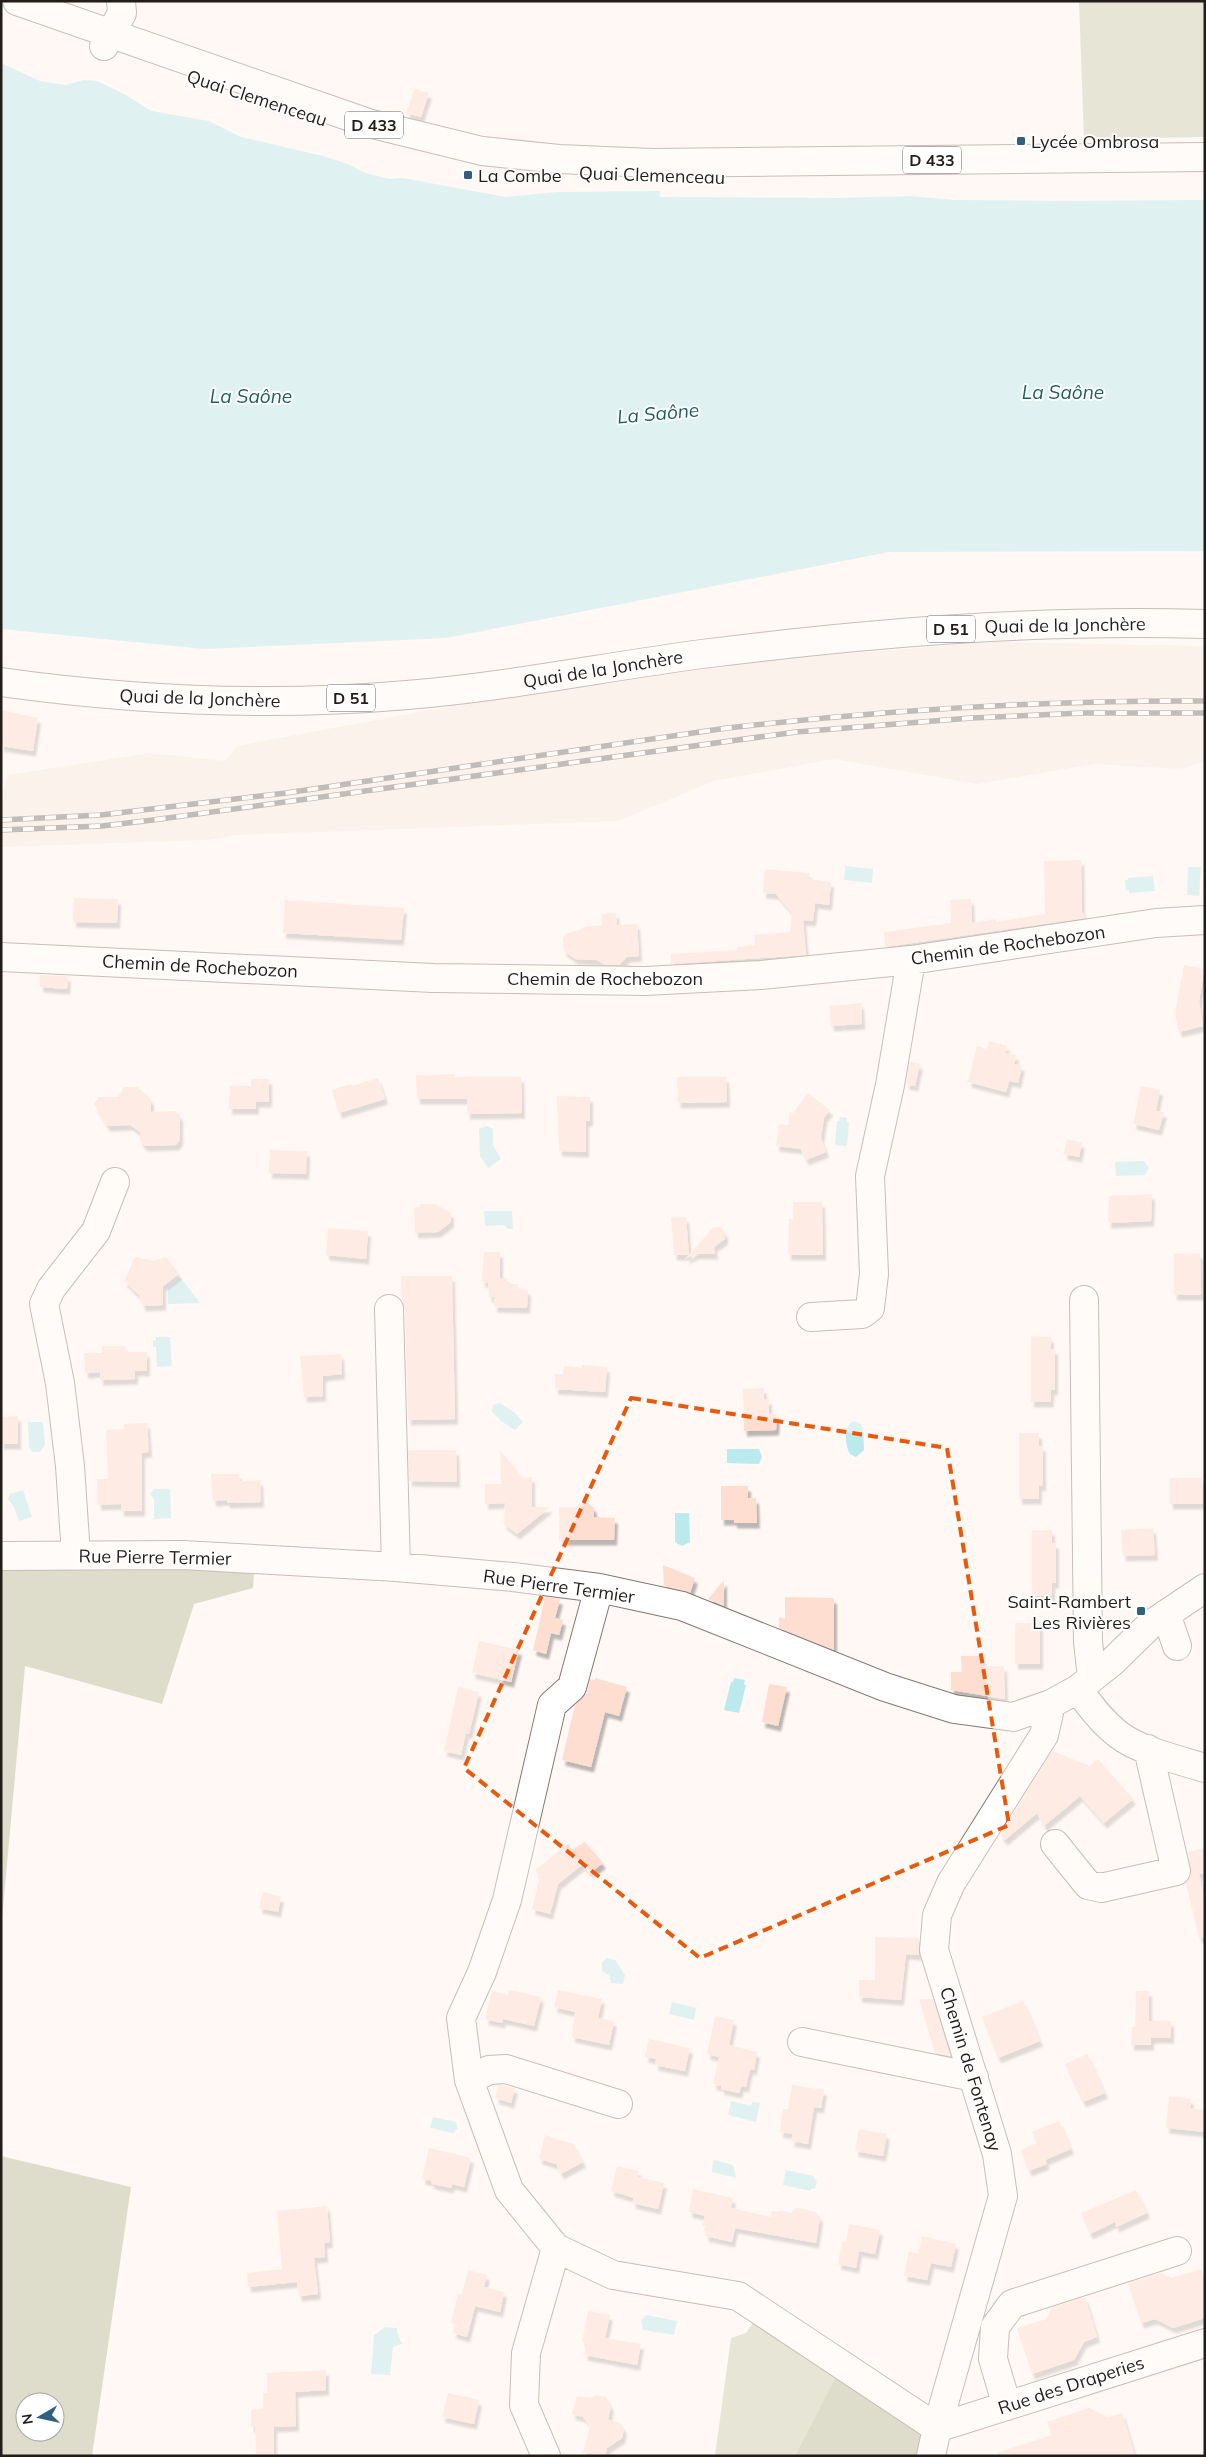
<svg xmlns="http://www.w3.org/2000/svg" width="1206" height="2457" font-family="Mulish,sans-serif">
  <defs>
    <filter id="shadow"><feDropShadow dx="3" dy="5.5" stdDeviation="1" flood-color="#0004"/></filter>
  </defs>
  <rect width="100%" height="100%" fill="#fff8f4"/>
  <path fill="#f9eae2" d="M991,642L1205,646V761L1183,769L1094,764L977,784L834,759L714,781L618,821L237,835L207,840L1,847V803L7,775L150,753L225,761L237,746L505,696L766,660Z"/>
  <path fill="#c9ceaf" d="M1079,1H1205V137L1084,139Z
    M753,2323L836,2376L795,2456H715L731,2338L746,2333Z"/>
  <path fill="#b5bb98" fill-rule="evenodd" d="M1,1569L254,1570L253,1588L194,1604L162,1704L25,1666L1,1930Z
    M1,2156L131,2187L92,2456H1ZM25,2402H55V2432H25Z
    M836,2376L925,2436L922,2456H795Z"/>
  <path fill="#bae9ee" d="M1,63L40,81L65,85L84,80L97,81L126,95L151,111L209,121L241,137L323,156L348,164L365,173L389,179L403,178L506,197L558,192L660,191V197L839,198L911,196L954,200L1065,201L1205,200V551L889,552L446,638L205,649L1,629Z
    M845,866L873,869L872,883L844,880Z
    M1188,867H1201L1199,896L1187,895Z
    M1153,876L1155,891L1129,893V890L1126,891L1125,880H1128V878Z
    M840,1117L847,1118V1122H849L847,1146L835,1145L837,1121H839Z
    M487,1126L493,1129V1145L501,1159L488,1168L480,1156L479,1129Z
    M1144,1161L1149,1168L1145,1175L1116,1176L1115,1162Z
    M484,1211H512L513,1229H508L504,1225L485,1226Z
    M181,1278L200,1303L168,1304V1288Z
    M156,1337H170L172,1366L157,1367L156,1347H153V1341L156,1340Z
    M500,1403L514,1412L523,1422L515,1430L501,1421L492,1412L493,1405Z
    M854,1421L860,1423L863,1428L864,1450L856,1457L850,1454C845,1445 843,1425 854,1421Z
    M28,1422H43L45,1445L40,1452H33L29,1447Z
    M727,1449H759L762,1457L759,1464L727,1463Z
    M154,1489H170L171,1518L154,1519V1499L150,1494Z
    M23,1490L32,1517L19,1521L14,1507L8,1499L10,1494Z
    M675,1513H689L690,1542L682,1546L675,1542Z
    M734,1678L745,1680L744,1684L746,1685L739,1713L724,1710L731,1682H733Z
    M607,1958L615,1960L625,1975L623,1984L611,1983L610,1976L602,1971V1962Z
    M672,2002L696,2008L694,2020L669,2014Z
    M731,2101L751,2106L752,2102L760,2103L756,2122L728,2115Z
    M433,2117L456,2122L458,2128L453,2133L430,2128Z
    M715,2160L733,2165L736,2178L712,2172L713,2162Z
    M786,2170L814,2176V2179L817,2180L815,2189H811V2191L783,2185Z
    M646,2315L677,2321L674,2335L643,2330L641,2321Z
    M385,2327L397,2328V2332L402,2344L393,2347L390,2375L371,2374L374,2335Z"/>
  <path fill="#fdded0" filter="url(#shadow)" d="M415,89L429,93L421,117L406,113Z
    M1,710L38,718L33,751L1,746Z
    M1081,860L1082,911L1085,918L885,947L884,932L951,923L950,900L971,899L972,923L996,919V922L1045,914L1044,861Z
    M765,869L809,873V879L831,882L829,905L815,903L813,921L803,920L806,955L671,964V954L737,950V947L755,945L754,935L790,932L792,913L776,894L763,893Z
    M74,898L118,899L117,923L73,922Z
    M285,900L404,908L401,940L283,933Z
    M616,913L617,925L637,924L639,956L627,957L619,965H606L596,960L575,959L564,951L563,938L567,933L583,929V927L602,925V914Z
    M1184,965L1204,969L1199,1002L1203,1026L1179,1032L1175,1013Z
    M40,975L68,976L67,989L40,987Z
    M861,1003L862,1024L831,1026L829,1006Z
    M989,1041L1007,1046L1005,1053L1016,1055L1014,1064L1022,1066L1018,1083L1009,1081L1006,1092L968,1082L977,1046L987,1049Z
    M910,1061L920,1064L915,1086L906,1084Z
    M455,1074V1077H521L522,1113L467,1114V1099H417L416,1075Z
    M677,1077H726L727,1102L678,1103Z
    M378,1078L385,1099L339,1113L332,1090L351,1084L352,1086Z
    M251,1079H269V1102H256V1109H229L230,1086H251Z
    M1141,1086L1160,1090L1156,1111L1164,1112L1159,1130L1133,1124Z
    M124,1087H138L151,1100V1112L175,1111L180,1116V1140L176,1145L145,1146L140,1141V1132L130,1125L107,1126L94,1104L99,1097H118Z
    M808,1093L830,1110L824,1118L821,1138L826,1152L806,1160L801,1149L776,1146L779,1124L788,1125L790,1112L793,1113Z
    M557,1096L590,1097V1121H586V1152L559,1151Z
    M1067,1139L1082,1143L1079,1157L1064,1154Z
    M270,1150L307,1151L306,1174L269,1173Z
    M1152,1194L1151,1221L1108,1223L1109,1196Z
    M793,1202H822L823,1255H788L789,1219H793Z
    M420,1204H435L451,1213V1222L438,1232L415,1233L414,1208L420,1207Z
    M686,1217L689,1255H674L671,1218Z
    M720,1227L725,1233V1239L714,1247L715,1254H696L685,1259L713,1228Z
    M328,1228L368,1231L366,1259L326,1255Z
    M484,1252H500V1278H507V1284H518V1289L528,1290L527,1308L494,1307L495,1297H489L488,1283L482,1281Z
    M1200,1253L1201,1295H1174V1254Z
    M135,1257L154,1261L166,1257L179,1274L163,1286V1305L143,1306L139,1295L124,1281Z
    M401,1276H452L455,1419L408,1420L405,1309L402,1300Z
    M1031,1336L1051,1337V1349H1055V1390H1051V1402H1031Z
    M102,1346H125V1352H147V1371H135V1379L100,1380V1372L85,1373L84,1353H102Z
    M341,1354L342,1374L323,1376V1396L304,1397L300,1356Z
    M582,1365L607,1367L605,1392L555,1389V1374H563L564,1366L582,1368Z
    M764,1388V1399H769V1414H777L776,1430L744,1431L743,1389Z
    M18,1416V1444H1V1417Z
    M147,1423L149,1452L142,1453V1511H121V1504L98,1505L97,1479H108L106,1430L124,1429V1424Z
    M1019,1433H1039V1446H1043V1486H1039V1499H1019Z
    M408,1450H456L457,1482L409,1481Z
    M500,1450L523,1478L532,1477V1507H550L517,1534L504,1524L505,1503L485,1504V1484H501Z
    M211,1474H239L240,1481L260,1480L261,1502L227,1503V1500L213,1501Z
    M1170,1478H1202L1203,1504H1170Z
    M721,1486H748V1498H756L757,1523H734V1520H721Z
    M580,1503H588L594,1508V1517L615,1518L614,1540H559V1507H576Z
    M1153,1528L1155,1555L1123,1556L1121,1530Z
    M1032,1530H1052V1543H1056V1583H1052V1596H1032Z
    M663,1565L695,1578L690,1593L664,1586Z
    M724,1580V1606L708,1599Z
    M545,1597L560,1599L555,1618L563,1620L559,1635L551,1633L546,1654L533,1650Z
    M785,1597L834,1598V1650L779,1628V1617L785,1619Z
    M1015,1623H1040V1664H1015Z
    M479,1641L519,1650L511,1682L472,1673Z
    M961,1656H983V1666H1004L1005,1699L951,1690V1672H962Z
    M595,1678L627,1687L619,1716L605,1712L591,1767L562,1760L575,1705L587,1692L590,1679L595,1680Z
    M769,1684L787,1687L778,1726L762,1722Z
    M458,1687L479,1692L469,1734L466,1733L461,1755L444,1751Z
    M1052,1751L1090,1766L1098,1759L1133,1799L1104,1823L1080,1796L1044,1826L1037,1813L1005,1840L1000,1835Z
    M585,1842L603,1863L590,1873L583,1864L558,1884L550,1914L532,1909L540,1877L535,1870L568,1844L572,1850Z
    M1205,1848V1873L1199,1874L1205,1898V1937L1199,1938L1186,1883L1191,1875L1188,1852Z
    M263,1892L281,1897L278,1912L259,1908Z
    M875,1937L919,1938V1955L906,1954L901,2000L859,1997V1980H875Z
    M509,1990L541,1997L534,2026L503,2019L502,2023L485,2019L492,1991L508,1995Z
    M558,1990L602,1999L598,2018L614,2021L609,2045L572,2037L575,2012L554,2007Z
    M1136,1991H1149V2021H1171V2038H1151V2045H1131L1132,2027H1135Z
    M919,1999H933L950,2056L935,2053Z
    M1023,2001L1040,2041L998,2058L982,2017Z
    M715,2016L734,2020L729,2045L757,2052L754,2070L750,2069L746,2087L741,2086L739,2093L721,2089V2086L713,2084L719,2057L707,2054Z
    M649,2039L690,2048L685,2071L655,2065L656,2059L645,2057Z
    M1087,2054L1105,2093L1083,2102L1065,2064Z
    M499,2085L515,2088L511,2103L495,2098Z
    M792,2085L824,2090L821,2108L814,2107L808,2144L791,2141L793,2134L780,2132L783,2109H788Z
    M1169,2096L1191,2099L1190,2108L1205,2110V2132L1166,2128Z
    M1059,2121L1071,2149L1045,2160L1047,2164L1029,2171L1020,2150L1037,2143L1032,2132Z
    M859,2129L887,2134L883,2156L855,2151Z
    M545,2135L573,2144L583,2162L561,2174L556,2164L539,2159Z
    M429,2148L471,2158L464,2187L452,2184L451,2188L432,2184L431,2181L422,2179Z
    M617,2166L639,2171L637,2177L664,2183L658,2209L632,2203L634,2198L611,2191Z
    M693,2189L733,2198L731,2208L771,2217L772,2211L779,2212L780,2210L791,2213L797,2208L816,2212L820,2218L816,2243L735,2228L732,2242L705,2236L707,2227L702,2226L705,2216L689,2212Z
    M1136,2190L1147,2213L1116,2227L1115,2222L1090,2234L1081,2213Z
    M327,2206L330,2242L324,2243L325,2257L314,2258L318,2294L299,2296L297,2282L248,2287L247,2273L282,2269L277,2211Z
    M849,2224L880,2230L875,2254L859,2251L856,2268L838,2264L842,2241L846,2242Z
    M922,2236L956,2244L951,2267L931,2263L927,2280L904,2276L909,2251L918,2254Z
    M1201,2269L1205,2281V2318L1173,2328L1155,2319L1141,2323L1128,2283L1161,2273L1172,2278Z
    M468,2270L487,2275L484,2287L504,2292L500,2312L475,2306L467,2337L453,2333L455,2324L451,2323L458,2294L462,2295Z
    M1085,2297L1097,2337L1084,2342L1074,2360L1032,2374L1017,2328L1046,2319L1052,2308Z
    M588,2311L610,2315L605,2338L641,2344L637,2365L584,2355L587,2343L582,2342Z
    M326,2370V2390L295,2392L296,2426L274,2427V2456H256L255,2427H251V2410L263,2409V2393H267V2373Z
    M448,2393L479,2400L474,2424L442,2417Z
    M596,2395L606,2397L611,2407L608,2419L621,2424L624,2429L622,2438L607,2448L605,2456L583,2453L590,2427L583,2417L572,2414L577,2396L591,2398Z
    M1089,2408L1108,2417L1122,2413L1135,2456H998L997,2453L1052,2435L1047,2422Z"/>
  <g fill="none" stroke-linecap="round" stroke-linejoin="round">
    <g stroke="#877770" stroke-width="30">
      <path id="minor" d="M104,46L122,13L121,1
        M1,957L433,978L645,981L761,975L911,960L1156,923L1205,920
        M1084,1300L1088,1642L1092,1678
        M389,1309L396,1567
        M811,1317L862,1314L870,1308L874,1274L870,1176L890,1085L911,960
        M76,1555L70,1466L60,1383L44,1304L51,1289L96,1231L115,1182
        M1,1556L183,1555L396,1567L513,1577L599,1588L682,1606L885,1687L954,1709L1013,1717L1051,1704L1078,1689L1112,1662L1150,1625L1205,1588
        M1166,1614L1177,1646
        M1078,1689C1090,1706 1102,1722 1119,1735C1140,1751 1179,1760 1205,1768
        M1055,1844L1088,1885L1101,1888L1176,1871L1148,1749
        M802,2042L974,2077
        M469,2080L461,2018L482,1972L507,1900L552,1705L572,1687L599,1588
        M618,2104L506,2069L489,2070L469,2080L509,2190L556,2248L613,2275L738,2296L937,2428
        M1007,2406L993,2359L995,2327L1012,2304L1177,2251
        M937,2428L1205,2343
        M546,2456L524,2405L526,2353L556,2248
        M931,2456L937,2428L1003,2196L997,2154L934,1950L937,1915L951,1883L1044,1735L1051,1704"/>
    </g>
    <g stroke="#877770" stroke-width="30">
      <path id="major" d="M17,1L368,123L482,151L559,159L652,163L1205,157
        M1,682C137,701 270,707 407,695C506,687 604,667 702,654C869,633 1036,619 1205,624"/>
    </g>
    <use href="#minor" stroke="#fff" stroke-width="28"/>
    <use href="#major" stroke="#fff" stroke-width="28"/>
    <g stroke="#79736f" stroke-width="5.5">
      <path id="rail" d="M1,820L101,815L286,793L727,728C886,710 1045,700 1205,701
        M1,830L102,826L153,820L796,732L971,718L1083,713H1205"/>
    </g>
    <use href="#rail" stroke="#fff" stroke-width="4" stroke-dasharray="11" stroke-linecap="butt"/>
  </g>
  <path d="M0 0H1206V2457H0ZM631,1398L947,1448L1009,1825L700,1958L464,1768Z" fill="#fff8f4" fill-opacity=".55" fill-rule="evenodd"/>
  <path fill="none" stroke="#e8590c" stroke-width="4" stroke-dasharray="10 6" stroke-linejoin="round" d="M631,1398L947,1448L1009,1825L700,1958L464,1768Z"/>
  <g fill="#30607f" stroke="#fff" stroke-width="2">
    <rect x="1016" y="136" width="10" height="10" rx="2.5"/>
    <rect x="463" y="170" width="10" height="10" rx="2.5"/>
    <rect x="1136" y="1606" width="10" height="10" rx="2.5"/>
  </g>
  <g text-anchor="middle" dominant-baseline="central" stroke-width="4" stroke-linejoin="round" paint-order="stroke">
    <g fill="#fff" stroke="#65615f" stroke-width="1">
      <rect x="345" y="111.5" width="58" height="27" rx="4"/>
      <rect x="903" y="146.5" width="58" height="27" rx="4"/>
      <rect x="927" y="615.5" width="48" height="27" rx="4"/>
      <rect x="327" y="684.5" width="48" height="27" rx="4"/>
    </g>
    <g font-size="16" font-weight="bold" fill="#231d1a">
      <text x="374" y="125">D 433</text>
      <text x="932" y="160">D 433</text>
      <text x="951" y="629">D 51</text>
      <text x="351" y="698">D 51</text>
    </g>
    <g font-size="18" fill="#231d1a" stroke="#fff">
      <text transform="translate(257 98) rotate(18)">Quai Clemenceau</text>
      <text transform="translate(652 175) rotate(2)">Quai Clemenceau</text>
      <text transform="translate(1065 625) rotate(-1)">Quai de la Jonchère</text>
      <text transform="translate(603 669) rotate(-9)">Quai de la Jonchère</text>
      <text transform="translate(200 698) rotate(2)">Quai de la Jonchère</text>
      <text transform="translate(1008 945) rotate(-8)">Chemin de Rochebozon</text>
      <text transform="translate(200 966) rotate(3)">Chemin de Rochebozon</text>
      <text x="605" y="978">Chemin de Rochebozon</text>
      <text transform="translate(155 1557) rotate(1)">Rue Pierre Termier</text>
      <text transform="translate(559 1586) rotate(8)">Rue Pierre Termier</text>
      <text transform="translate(971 2069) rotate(73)">Chemin de Fontenay</text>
      <text transform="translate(1071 2385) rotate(-18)">Rue des Draperies</text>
    </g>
    <g font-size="18" fill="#231d1a" stroke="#fff" text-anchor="start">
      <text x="1031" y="141">Lycée Ombrosa</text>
      <text x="478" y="175">La Combe</text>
      <text x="1131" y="1601" text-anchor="end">Saint-Rambert<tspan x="1131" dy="21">Les Rivières</tspan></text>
    </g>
    <g font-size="19" font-style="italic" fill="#1e5d63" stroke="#fff">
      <text x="1063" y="392">La Saône</text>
      <text x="251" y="396">La Saône</text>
      <text transform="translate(658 413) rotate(-5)">La Saône</text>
    </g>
  </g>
  <rect width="1206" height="2457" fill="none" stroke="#231d1a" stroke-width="5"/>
  <g transform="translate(40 2417) rotate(261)"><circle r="24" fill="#ffffff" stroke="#a7a5a3"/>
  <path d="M0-4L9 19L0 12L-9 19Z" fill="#30607f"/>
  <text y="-8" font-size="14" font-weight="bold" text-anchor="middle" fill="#231d1a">N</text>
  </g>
</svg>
